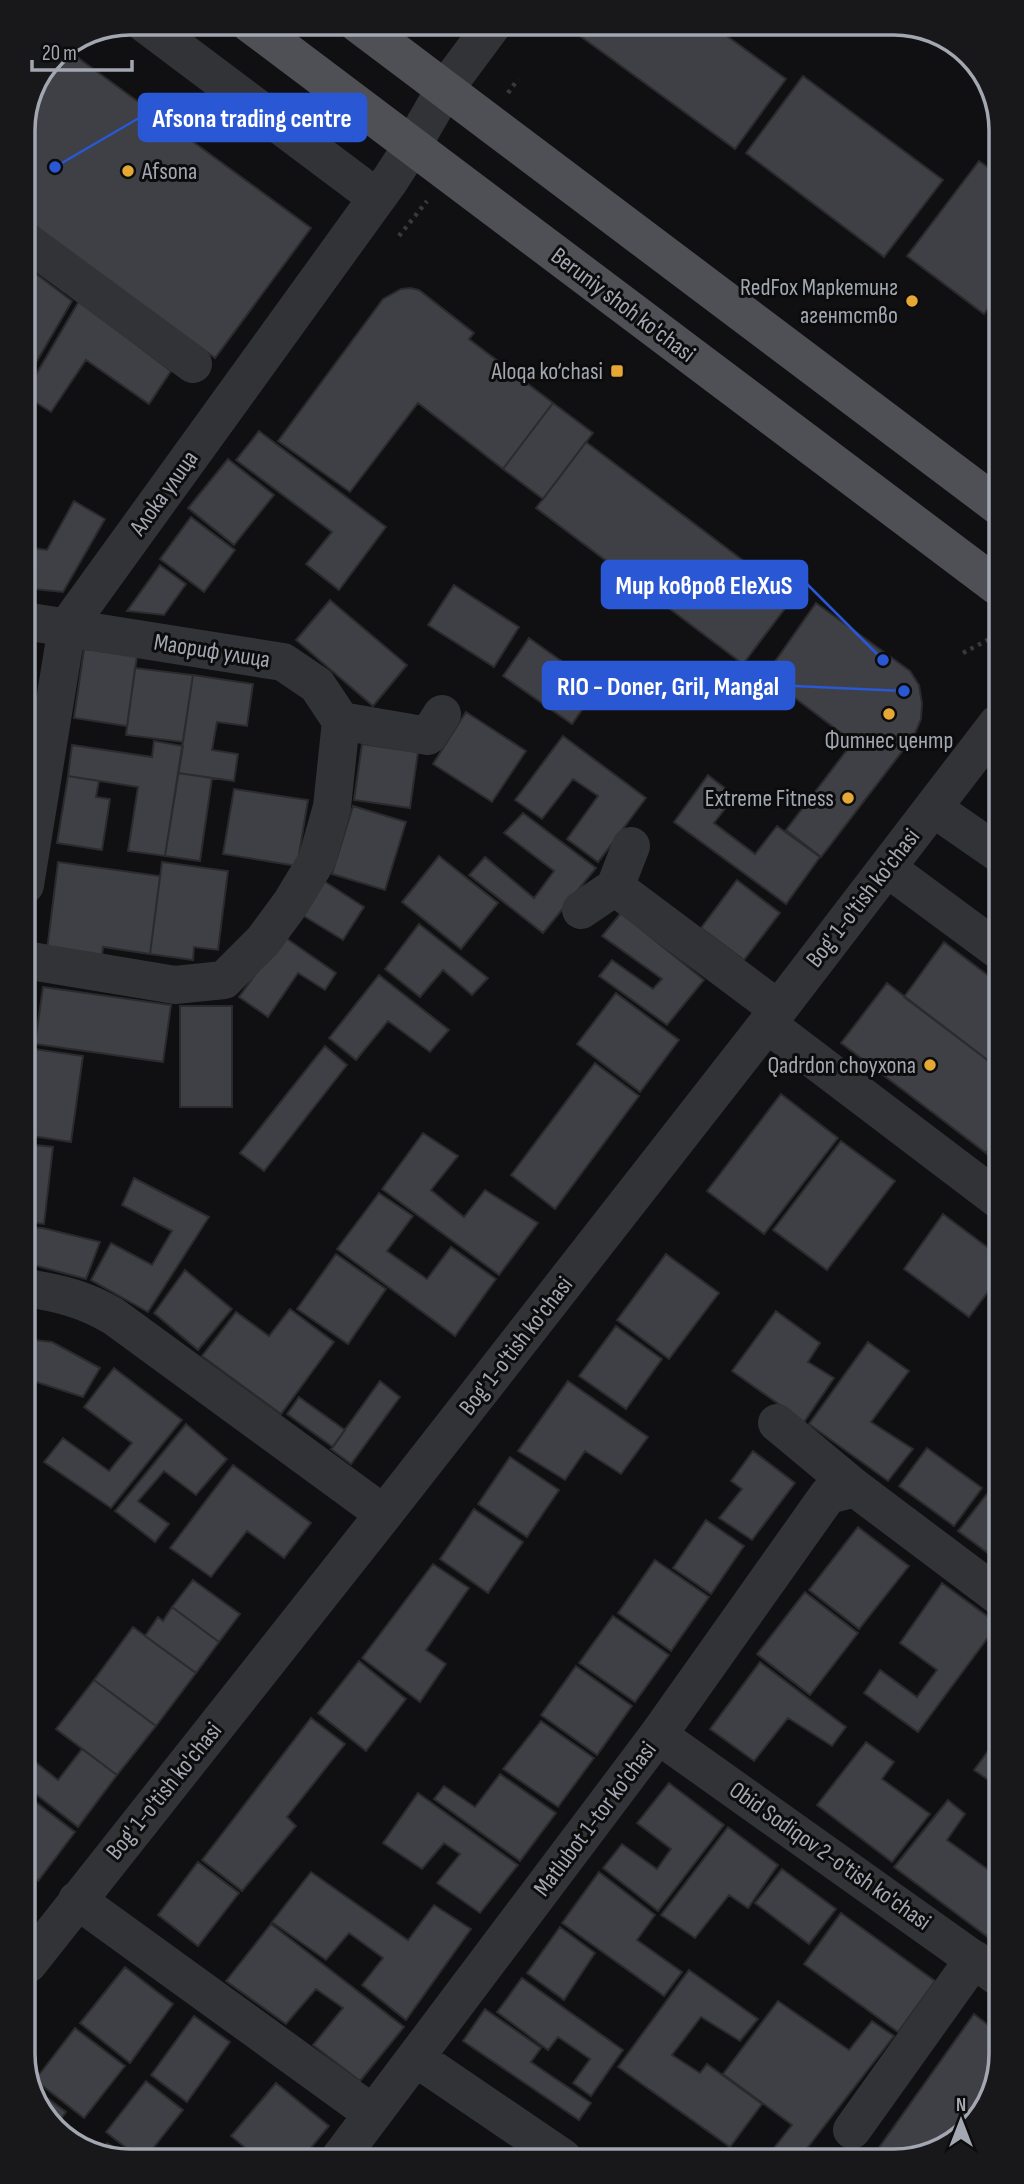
<svg xmlns="http://www.w3.org/2000/svg" width="1024" height="2184" font-family="'Sofia Sans Condensed',sans-serif">
  <rect width="100%" height="100%" fill="#101012"/>
  <path fill="#3f4045" stroke="#2b2b2e" stroke-width="2" d="M577,23H709L786,79L735,149L572,30Z
    M66,49L311,228L215,358L23,218V124L55,54Z
    M803,76L943,180L884,257L746,153Z
    M979,161L996,173V298L984,314L907,256Z
    M23,264L72,301L24,383V342L34,325L24,317Z
    M410,288L419,290L474,333L469,339L553,403L503,469L418,403L350,492L278,441L383,299L401,289Z
    M79,301L171,371L149,404L86,360L51,412L24,395Z
    M553,403L593,433L543,499L503,469Z
    M259,431L386,527L339,590L306,564L332,532L236,460Z
    M586,442L793,598L743,664L536,508Z
    M228,459L274,495L234,545L188,508Z
    M74,501L105,519L63,592L24,588L25,547L47,550Z
    M191,517L235,550L204,592L160,559Z
    M160,565L186,584L164,615L127,611Z
    M454,585L519,627L494,667L428,625Z
    M330,600L407,665L373,706L296,640Z
    M816,603L910,671L919,685L922,703L921,719L914,736L821,857L786,830L853,742L783,689L792,676L774,663Z
    M529,638L598,687L572,724L503,676Z
    M84,649L137,656L127,726L74,718Z
    M135,668L193,675L183,742L126,735Z
    M193,675L253,684L247,726L217,722L212,750L238,754L234,781L178,773Z
    M466,712L526,751L492,802L433,764Z
    M563,736L646,798L598,862L567,839L598,796L573,779L542,819L515,800Z
    M154,741L183,746L165,856L128,851L138,787L68,776L72,745L152,757Z
    M362,744L418,752L410,808L354,800Z
    M178,773L212,778L200,861L165,856Z
    M708,775L735,796L714,823L755,854L777,826L820,857L786,904L674,822Z
    M68,776L99,781L96,797L110,799L102,850L57,843Z
    M234,789L308,800L297,866L223,854Z
    M353,806L406,822L385,890L332,874Z
    M523,813L596,868L543,933L469,875L485,857L534,898L554,871L504,833Z
    M439,856L498,903L461,949L402,902Z
    M58,862L160,876L150,954L103,947L102,956L47,950Z
    M162,862L228,871L218,950L194,947L193,960L150,954Z
    M737,880L780,913L744,960L701,928Z
    M324,881L364,907L343,940L302,915Z
    M621,913L704,980L667,1025L599,976L612,960L653,989L662,979L602,936Z
    M419,924L488,978L472,995L443,970L420,997L385,969Z
    M283,936L336,973L325,990L298,973L268,1017L239,997Z
    M944,942L998,983V1068L904,997Z
    M379,975L449,1030L430,1052L388,1021L356,1060L329,1038Z
    M887,983L998,1068L999,1136L986,1153L841,1043Z
    M43,987L171,1005L163,1062L35,1044Z
    M616,993L679,1040L640,1092L577,1044Z
    M180,1006H232V1107H180Z
    M325,1046L347,1065L264,1171L240,1153Z
    M34,1049L83,1056L71,1142L26,1135V1104Z
    M595,1063L639,1096L555,1209L511,1175Z
    M781,1094L838,1138L764,1234L707,1191Z
    M423,1133L458,1156L431,1190L464,1217L485,1190L538,1223L499,1275L382,1189Z
    M999,1136V1163L986,1153Z
    M841,1141L895,1181L827,1270L773,1230Z
    M26,1144L53,1147L44,1224L26,1222Z
    M134,1178L209,1217L148,1312L91,1280L111,1243L152,1265L172,1231L122,1205Z
    M379,1193L413,1216L387,1251L427,1279L451,1247L496,1279L455,1336L337,1249Z
    M943,1214L999,1256V1277L969,1317L904,1269Z
    M26,1227L43,1228L100,1242L86,1279L26,1263Z
    M336,1254L386,1289L348,1344L297,1309Z
    M666,1254L719,1293L669,1359L617,1320Z
    M185,1270L232,1309L198,1350L154,1313Z
    M290,1309L334,1342L281,1414L202,1356L236,1312L269,1336Z
    M776,1311L820,1343L808,1362L834,1378L804,1422L732,1371Z
    M616,1326L662,1359L626,1409L579,1376Z
    M26,1339L52,1342L100,1368L83,1397L27,1379Z
    M868,1342L909,1371L871,1422L913,1449L888,1481L809,1424Z
    M114,1368L182,1420L111,1508L44,1462L63,1438L109,1471L132,1443L84,1407Z
    M380,1381L400,1397L351,1464L331,1449Z
    M568,1381L648,1437L621,1474L585,1451L565,1480L518,1451Z
    M299,1397L345,1430L333,1447L287,1414Z
    M186,1424L227,1459L196,1495L164,1471L138,1501L169,1524L155,1542L115,1511Z
    M927,1448L982,1488L954,1526L899,1486Z
    M753,1451L795,1483L752,1540L719,1518L742,1489L731,1481Z
    M510,1457L559,1490L527,1537L478,1504Z
    M233,1465L311,1523L284,1558L247,1531L211,1577L170,1548Z
    M990,1490L1000,1496V1562L958,1531Z
    M474,1509L523,1542L488,1593L440,1559Z
    M706,1520L744,1546L711,1594L673,1568Z
    M858,1527L909,1566L859,1629L809,1590Z
    M655,1560L709,1597L671,1651L618,1613Z
    M433,1564L469,1588L426,1650L446,1664L420,1702L362,1658Z
    M193,1580L240,1614L219,1642L172,1607Z
    M942,1583L998,1624L918,1732L864,1693L880,1670L917,1697L937,1670L900,1643Z
    M805,1592L858,1633L810,1695L757,1654Z
    M172,1607L219,1642L196,1673L145,1636L158,1617L163,1621Z
    M613,1616L669,1655L635,1702L579,1663Z
    M133,1627L196,1673L156,1726L94,1680Z
    M359,1661L406,1699L366,1751L318,1713Z
    M760,1662L846,1727L832,1746L788,1718L754,1761L710,1729Z
    M576,1666L632,1706L597,1755L541,1715Z
    M94,1680L156,1726L117,1775L56,1729Z
    M311,1718L345,1744L287,1817L296,1826L242,1891L202,1860Z
    M541,1721L594,1758L558,1807L503,1769Z
    M1000,1735V1788L974,1770Z
    M866,1742L894,1762L882,1779L930,1814L892,1862L817,1805Z
    M82,1749L117,1775L78,1827L28,1788V1756L58,1780Z
    M500,1774L556,1813L520,1861L434,1799L444,1786L475,1807Z
    M669,1783L724,1825L658,1911L603,1868L622,1844L657,1869L671,1849L637,1823Z
    M418,1793L518,1865L480,1913L437,1883L460,1854L444,1843L422,1869L383,1843Z
    M28,1796L75,1832L38,1881L28,1873Z
    M948,1800L965,1814L947,1840L1001,1879V1947L894,1867Z
    M728,1827L778,1865L748,1908L729,1895L695,1938L661,1915Z
    M198,1862L239,1893L198,1946L158,1915Z
    M782,1869L836,1909L809,1944L755,1903Z
    M311,1872L408,1940L434,1905L471,1929L406,2020L362,1985L383,1958L349,1933L326,1960L272,1922Z
    M599,1872L655,1915L637,1940L682,1972L664,1996L562,1923Z
    M841,1913L935,1981L898,2032L804,1964Z
    M271,1924L404,2027L360,2081L313,2045L343,2008L316,1989L286,2024L226,1981Z
    M560,1927L595,1953L564,2000L527,1973Z
    M125,1967L173,2004L130,2063L80,2023Z
    M689,1970L758,2019L740,2041L701,2017L672,2055L700,2073L707,2064L762,2104L730,2147L618,2067Z
    M522,1978L623,2050L591,2096L573,2083L590,2059L558,2037L548,2050L497,2012Z
    M778,2001L849,2050L872,2021L894,2036L801,2156L767,2157L792,2125L723,2074Z
    M485,2009L541,2048L531,2062L591,2103L579,2120L463,2041Z
    M974,2014L1001,2035V2054L992,2081L944,2144L929,2155L873,2156Z
    M194,2016L230,2042L187,2102L151,2075Z
    M75,2028L125,2066L84,2118L35,2080Z
    M146,2081L183,2110L143,2161L106,2132Z
    M276,2083L329,2126L301,2160H260L231,2136Z
    M30,2085L66,2112L56,2126L29,2089Z
    M107,2143L136,2161H123L100,2152Z"/>
  <g fill="none" stroke-linecap="round" stroke-linejoin="round">
    <path stroke="#38393d" stroke-width="4.5" stroke-dasharray="3.5 5" stroke-linecap="butt" d="M508,93L518,79
      M399,236L427,201
      M963,653L997,635"/>
    <path stroke="#323336" stroke-width="38" d="M144,23L377,198
      M23,239L193,364
      M24,621L283,662L317,685L341,721L332,807L317,860L291,903L263,941L224,980L175,985L25,960
      M341,721L428,736L442,714
      M933,808L998,853
      M887,868L998,950
      M25,885L67,627L390,180L412,146L445,89L494,23
      M615,887L778,1009
      M581,910L615,887L631,846
      M767,1024L999,1200
      M26,1288C59,1293 84,1299 113,1316L384,1514
      M777,1423L855,1488L1000,1597
      M658,1735L1001,1979
      M77,1900L373,2114
      M28,1964L384,1514L767,1024L997,724
      M416,2058L563,2158
      M852,2130L974,1959
      M339,2159L658,1735L828,1495L855,1488"/>
    <path stroke="#4e5055" stroke-width="38" d="M249,23L997,586
      M357,23L997,505"/>
  </g>
  <g fill="#e6a834" stroke="#0c0c0d" stroke-width="2.5">
    <circle cx="128" cy="171" r="7"/>
    <circle cx="912" cy="301" r="7"/>
    <rect x="610" y="364" width="14" height="14" rx="3.5"/>
    <circle cx="889" cy="714" r="7"/>
    <circle cx="848" cy="798" r="7"/>
    <circle cx="930" cy="1065" r="7"/>
  </g>
  <g text-anchor="middle" dominant-baseline="central" stroke-width="6" stroke-linejoin="round" paint-order="stroke">
    <g font-size="24" fill="#a2a7b2" stroke="#0c0c0d" text-anchor="end">
      <text x="142" y="171" text-anchor="start">Afsona</text>
      <text x="898" y="287">RedFox Маркетинг<tspan x="898" dy="28">агентство</tspan></text>
      <text x="603" y="371">Aloqa ko‘chasi</text>
      <text x="889" y="740" text-anchor="middle">Фитнес центр</text>
      <text x="834" y="798">Extreme Fitness</text>
      <text x="916" y="1065">Qadrdon choyxona</text>
    </g>
    <g font-size="24" fill="#a2a7b2" stroke="#0c0c0d">
      <text transform="translate(623 305) rotate(37)">Beruniy shoh ko'chasi</text>
      <text transform="translate(164 493) rotate(-54)">Алока улица</text>
      <text transform="translate(212 651) rotate(9)">Маориф улица</text>
      <text transform="translate(863 898) rotate(-52)">Bog' 1-o'tish ko'chasi</text>
      <text transform="translate(516 1346) rotate(-52)">Bog' 1-o'tish ko'chasi</text>
      <text transform="translate(164 1791) rotate(-51)">Bog' 1-o'tish ko'chasi</text>
      <text transform="translate(595 1819) rotate(-53)">Matlubot 1-tor ko'chasi</text>
      <text transform="translate(830 1856) rotate(35)">Obid Sodiqov 2-o'tish ko'chasi</text>
    </g>
  </g>
  <path d="M0 0H1024V2184H0ZM130 35H894A95 95 0 0 1 989 130V2054A95 95 0 0 1 894 2149H130A95 95 0 0 1 35 2054V130A95 95 0 0 1 130 35Z" fill="#18181a" fill-rule="evenodd"/>
  <path fill="none" stroke="#a2a7b2" stroke-width="3.5" d="M130 35H894A95 95 0 0 1 989 130V2054A95 95 0 0 1 894 2149H130A95 95 0 0 1 35 2054V130A95 95 0 0 1 130 35Z"/>
  <path fill="none" stroke="#2a57d4" stroke-width="2.5" d="M55 167L139 118M883 660L807 584M904 691L794 686"/>
  <g fill="#2a57d4" stroke="#0c0c0d" stroke-width="2.5">
    <circle cx="55" cy="167" r="7"/>
    <circle cx="883" cy="660" r="7"/>
    <circle cx="904" cy="691" r="7"/>
  </g>
  <g fill="#2a57d4" stroke="#2a57d4" stroke-width="2.5">
    <rect x="139" y="94" width="227" height="47" rx="7"/>
    <rect x="602" y="561" width="205" height="47" rx="7"/>
    <rect x="543" y="662" width="251" height="47" rx="7"/>
  </g>
  <g font-size="26" text-anchor="middle" font-weight="bold" fill="#fff">
    <text x="252" y="127">Afsona trading centre</text>
    <text x="704" y="594">Мир ковров EleXuS</text>
    <text x="668" y="695">RIO - Doner, Gril, Mangal</text>
  </g>
  <g transform="translate(961 2121)" stroke="#0c0c0d" stroke-width="5" paint-order="stroke">
  <path d="M0-5L12 26L0 18L-12 26Z" fill="#a2a7b2"/>
  <text y="-10" font-size="19" font-weight="bold" text-anchor="middle" fill="#a2a7b2">N</text>
  </g>
  <path d="M32 60v10h100v-10" fill="none" stroke="#a2a7b2" stroke-width="3.5"/>
  <text x="42" y="60" font-size="21" fill="#a2a7b2" stroke="#0c0c0d" stroke-width="5" paint-order="stroke">20 m</text>
</svg>
